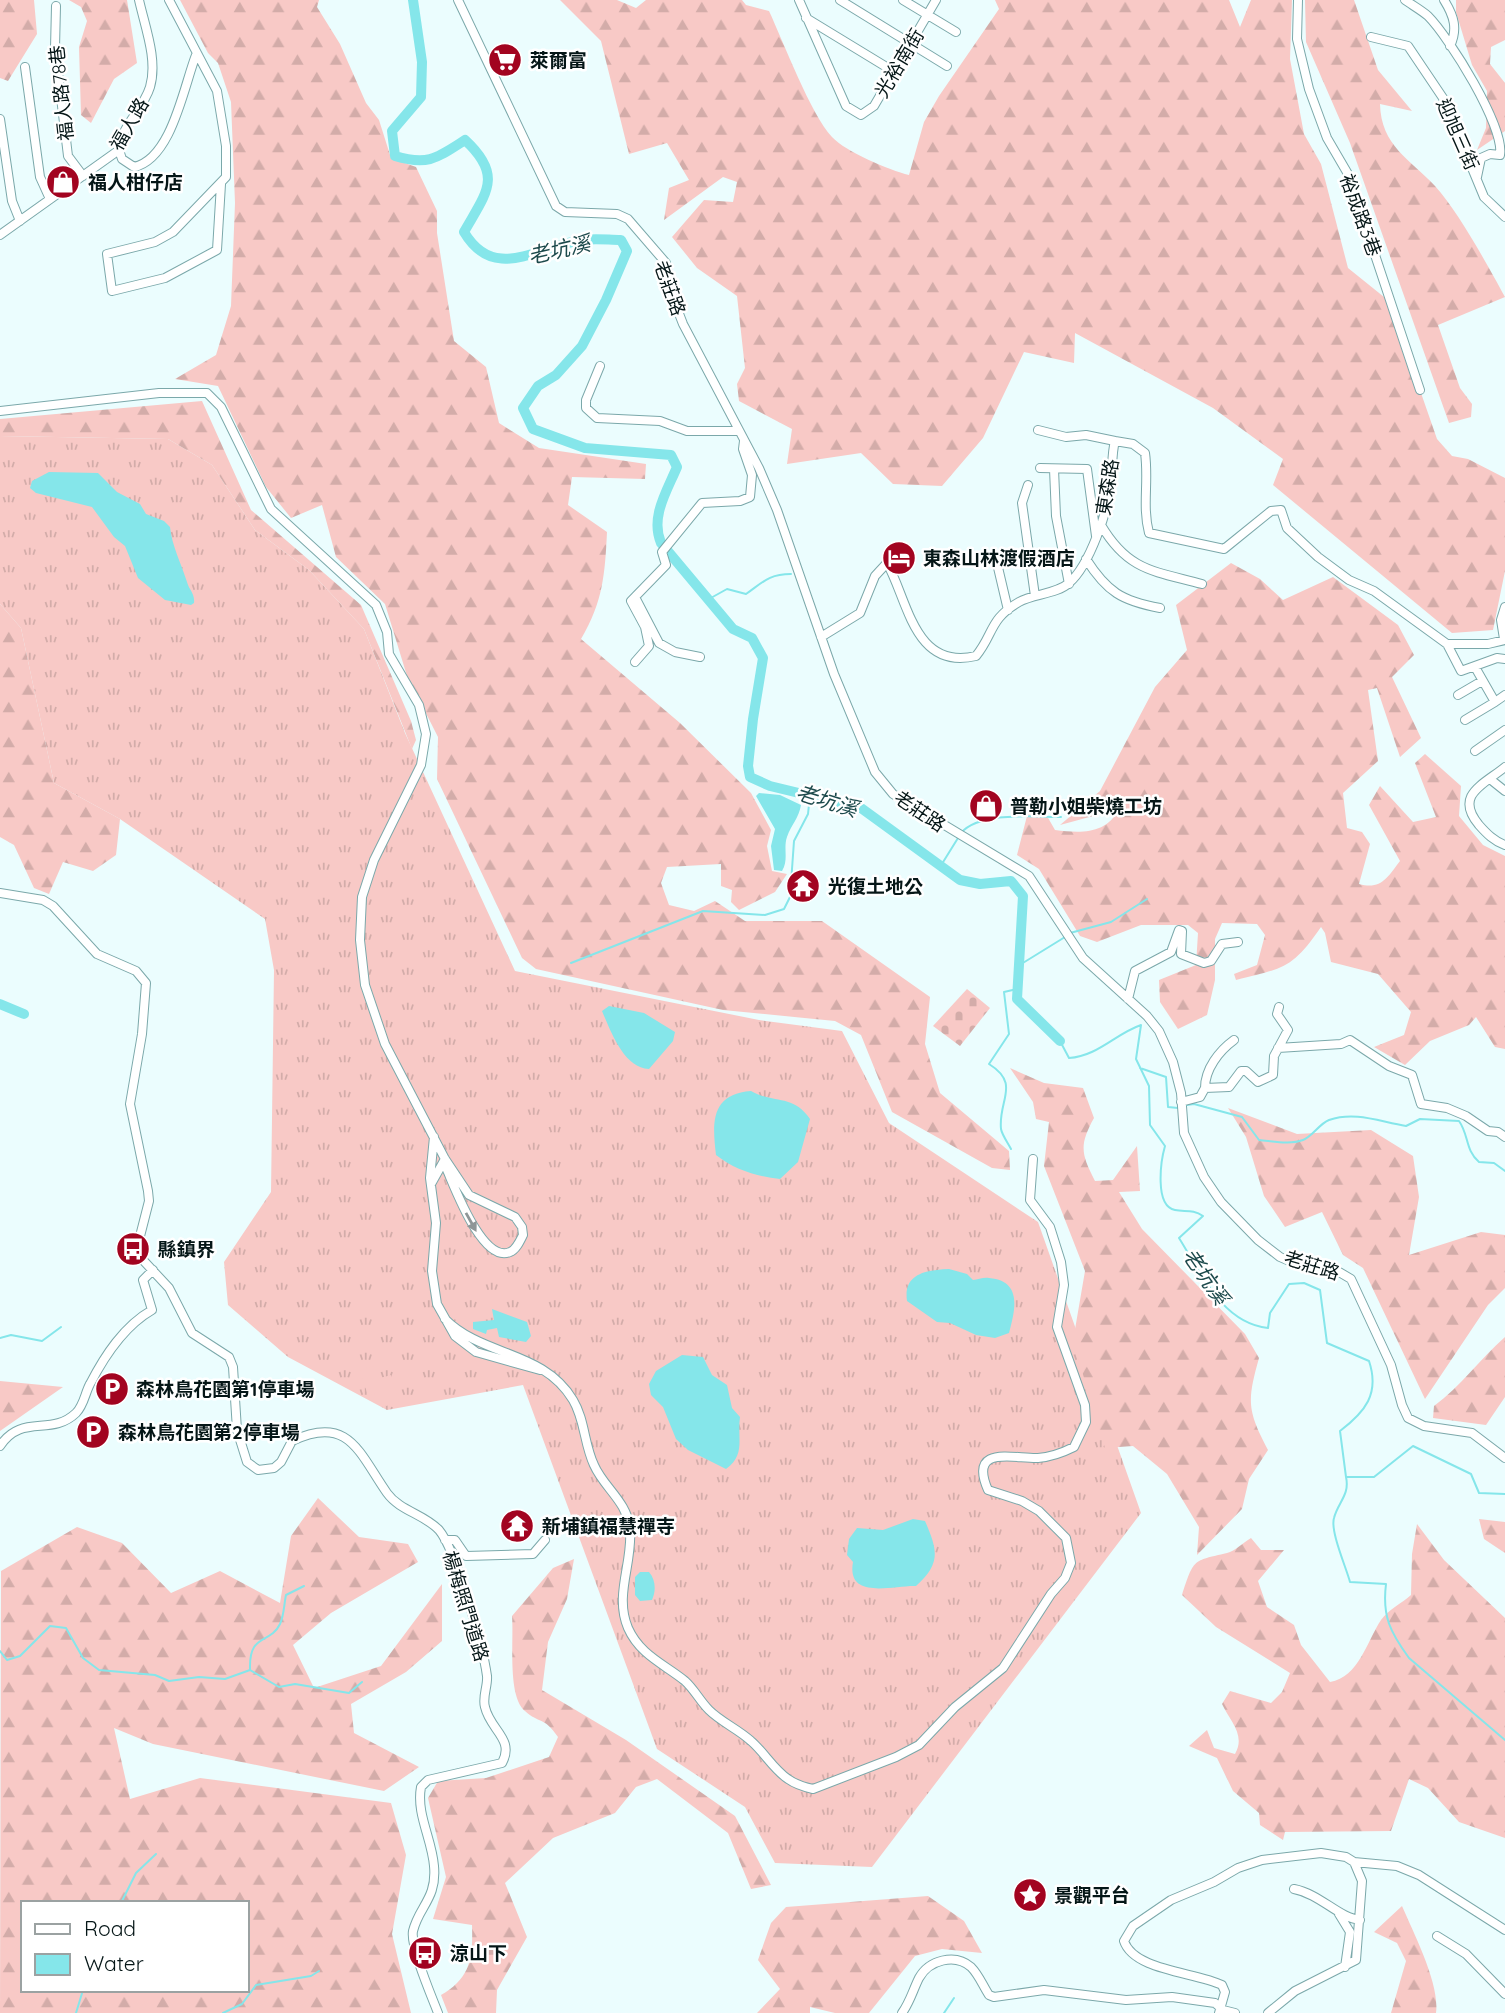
<svg xmlns="http://www.w3.org/2000/svg" width="1505" height="2013" font-family="Quicksand,'Noto Sans TC',sans-serif">
  <defs>
    <pattern id="grass-tufts" width="24" height="20" patternUnits="userSpaceOnUse" patternTransform="scale(1.75)"><rect width="24" height="20" fill="#f8c9c6"/><path d="M3 7l-1-3M5 7V3M7 7l1-3M15 17l-1-3M17 17v-4M19 17l1-3" fill="none" stroke="#d3aca9"/></pattern>
    <pattern id="forest-firs" width="22" height="20" patternUnits="userSpaceOnUse" patternTransform="scale(1.75)"><rect width="22" height="20" fill="#f8c9c6"/><path d="M5 1l3.5 6h-7zM16 11l3.5 6h-7z" fill="#d3aca9"/></pattern>
    <pattern id="cemetery-stones" width="16" height="16" patternUnits="userSpaceOnUse" patternTransform="scale(1.75)"><rect width="16" height="16" fill="#f8c9c6"/><path d="M2 7V4a2 2 0 0 1 4 0v3zM10 15v-3a2 2 0 0 1 4 0v3z" fill="#d3aca9"/></pattern>
  </defs>
  <rect width="100%" height="100%" fill="#ebfdfe"/>
  <path fill="url(#grass-tufts)" d="M0,436L168,439L212,465L255,530L309,570L364,629L405,733L515,971L759,1020L842,1031L889,1123L1038,1222L1141,1513L872,1867L775,1863L745,1807L657,1749L523,1385L387,1410L288,1357L228,1305L224,1262L271,1192L274,970L265,919L120,819L54,783L21,628L0,604Z"/>
  <path fill="url(#forest-firs)" fill-rule="evenodd" d="M0,0H34L37,34L8,81L0,78Z
    M69,0H127L137,63L114,79L91,123L81,115L79,47L87,21L81,7Z
    M180,0H319L317,7L340,44L366,103L379,120L391,158L416,167L437,211V233L454,341L486,367L499,423L539,448L646,464L645,479L572,477L568,505L607,532C605,574 603,602 581,639L680,723L751,793L771,830L767,846L772,871L787,874L775,892L739,910L731,902L732,890L721,886V864L667,867L661,883L669,905L694,911L715,901L745,921H822L930,997L925,1044L940,1093L1009,1151L1010,1170L992,1168L892,1112L861,1035L835,1021L723,1010L536,969L522,958L437,779L438,737L407,676L385,604L336,557L322,505L291,518L266,487L218,386L175,379L216,355L231,306L235,203L231,102L218,63L208,53Z
    M560,0H617L636,8L646,0H742L746,5L769,11C783,41 811,115 832,137C846,152 889,170 909,175L924,122L939,96L999,9L995,0H1229L1240,27L1251,0H1292L1290,59L1304,134L1321,164L1348,268L1389,301L1437,439L1452,456L1468,459L1505,478V571L1493,630L1452,633L1273,485L1283,459L1213,408L1075,333L1074,363L1024,352L983,438L942,486L893,484L861,453L787,464L792,429L739,401L737,384L745,368L737,296L697,268L672,237L704,200L733,202L737,182L723,177L664,220L669,188L689,180L667,143L629,154L601,41Z
    M1305,0H1354L1378,70L1412,111L1380,104C1381,146 1410,159 1435,186C1458,211 1488,266 1505,297L1438,325L1460,388L1472,404L1471,417L1449,423L1350,143L1306,42Z
    M1456,0H1505V40L1491,47L1490,64L1505,83V131L1477,150L1486,128L1487,91L1472,65L1456,12Z
    M202,401L251,510L361,605L411,721L416,740L412,749L364,629L309,570L255,530L212,465L168,439L0,436V419Z
    M1231,563L1260,579L1283,600L1333,577L1398,625L1414,655L1392,677L1421,738L1400,757L1377,688L1368,690L1378,761L1343,793L1347,828L1362,832L1370,844L1359,884C1381,890 1387,878 1400,861L1369,805L1380,786L1413,822L1436,817L1415,763L1425,754L1461,786L1459,816L1483,845L1505,856V1049L1495,1047L1476,1017L1469,1025L1430,1041L1405,1065L1374,1047L1404,1035L1411,1012L1378,974L1331,962L1325,933L1321,927C1292,969 1284,968 1236,980L1234,974L1257,965L1265,935L1257,924L1222,923L1215,939V980L1207,1015L1178,1029L1160,1002L1159,980L1196,965L1198,933L1188,925H1141L1097,942L1080,936L1039,869L1017,855L1028,812L1043,809L1055,830C1080,833 1106,835 1119,809L1060,825L1100,791L1155,687L1187,650L1176,605Z
    M0,604L21,628L54,783L120,819L116,855L93,871L63,862L49,894L34,888L14,845L0,837Z
    M1010,1068L1044,1083L1083,1088L1094,1118C1079,1145 1081,1154 1095,1181L1113,1180L1137,1146L1140,1191L1119,1192L1142,1229L1245,1334L1259,1358C1247,1401 1247,1410 1268,1450L1249,1479L1242,1509L1197,1555L1199,1527L1167,1474L1133,1446L1105,1448L1073,1341L1085,1271L1044,1166L1049,1122L1036,1119L1033,1102Z
    M1228,1108L1297,1134L1371,1130L1413,1156L1419,1197L1409,1255L1481,1232L1505,1235V1288L1488,1305L1425,1399L1363,1268L1343,1255L1322,1212L1285,1227L1264,1196L1246,1137Z
    M1505,1337V1397L1486,1425L1433,1418L1434,1406C1461,1386 1480,1359 1505,1337Z
    M0,1381L63,1387L0,1431Z
    M318,1498L359,1537L408,1544L418,1562L331,1613L293,1645L314,1688L381,1666L442,1584V1641L406,1672L351,1704L354,1733L419,1767L384,1791L153,1744L114,1728L130,1799L200,1778L391,1803L406,1855L392,1934L411,2013H0L1,1571L77,1527L122,1543L171,1593L220,1571L280,1603L291,1536ZM23,1903H247V1990H23Z
    M1479,1519L1505,1522V1553L1484,1539Z
    M1417,1524L1444,1560L1505,1618V1838L1459,1822L1428,1788L1409,1779L1391,1831L1285,1832L1283,1840L1260,1825L1259,1813L1233,1791L1217,1758L1189,1746L1207,1730L1214,1748L1235,1754C1246,1735 1230,1721 1222,1704L1230,1691L1271,1703L1282,1692L1290,1673L1216,1627L1182,1595C1194,1559 1192,1561 1227,1553C1235,1551 1244,1542 1251,1538L1261,1550H1284L1258,1581L1267,1607L1294,1625L1301,1645L1330,1682C1359,1677 1367,1641 1381,1620C1388,1610 1402,1603 1411,1595L1412,1554Z
    M574,1559L567,1599L548,1642L542,1690L626,1740L735,1816L771,1885L751,1889L728,1833L657,1779L636,1787L615,1813L553,1838L505,1883L527,1937L497,1990L496,2013H448L441,1995C471,1978 473,1957 472,1925L433,1919L446,1877L428,1798L438,1781L486,1778L549,1757L558,1737C544,1716 539,1724 525,1711C507,1696 514,1640 512,1616L553,1568Z
    M928,1896L964,1921L982,1953L942,1949L915,1956L869,2013H835L810,2007V2013H757L780,1989L758,1960L771,1923L786,1907Z
    M1402,1906C1414,1934 1440,1984 1436,2013H1391L1406,1961L1397,1943L1374,1932Z"/>
  <path fill="url(#cemetery-stones)" d="M967,989L990,1008L960,1046L933,1026Z"/>
  <path fill="#f8c9c6" d="M373,1366L377,1379L391,1375L399,1402L386,1406L381,1392L368,1396L360,1370Z"/>
  <path fill="#85e6ea" d="M49,472L98,473L117,492L140,504L146,514L164,521L170,527C172,546 181,563 187,582C189,590 195,593 194,603L191,605L165,600L138,578L125,546L114,537L92,507L36,493L30,488L32,481Z
    M759,793L780,795L801,805C799,818 791,825 787,837C783,848 789,860 782,871L774,870L771,846L775,829L756,796Z
    M609,1006L644,1013L675,1032L673,1041L649,1069C624,1068 611,1032 602,1011Z
    M751,1091C774,1104 793,1094 810,1119L798,1162L780,1179C756,1176 735,1170 716,1155C712,1122 711,1094 751,1091Z
    M949,1269L967,1274L973,1280C978,1280 983,1277 989,1278C1023,1281 1015,1310 1009,1333L995,1338L976,1335L950,1323L937,1322L907,1301C903,1273 927,1270 949,1269Z
    M492,1309L527,1322L531,1336L526,1342L499,1337L497,1328L487,1330L486,1334L473,1329V1322L494,1320Z
    M682,1355L703,1357L712,1375L727,1385L732,1408L740,1417C737,1438 746,1455 726,1469L688,1450L676,1439L663,1407L651,1395L649,1384L656,1371Z
    M913,1519L925,1521C937,1549 942,1563 916,1586C894,1585 846,1601 853,1562L847,1555L849,1539L857,1528L883,1530Z
    M640,1572H649C656,1580 656,1591 652,1600L640,1601L635,1595V1577Z"/>
  <g fill="none" stroke-linecap="round" stroke-linejoin="round">
    <path stroke="#85e6ea" stroke-width="2" d="M709,599L727,589L746,594C763,582 769,574 791,574
      M961,833C980,811 1035,817 1061,817
      M940,867L958,838
      M1070,933L1111,922L1147,899
      M571,963L703,911L765,915L784,909L790,897L794,841L808,814L810,795
      M1018,966L1065,937
      M1060,1041L1069,1058C1098,1056 1115,1034 1141,1025L1136,1059L1149,1086L1150,1125L1165,1146C1161,1160 1154,1206 1175,1210C1185,1212 1193,1209 1203,1216L1179,1238C1201,1273 1222,1323 1268,1328L1270,1313L1289,1284L1304,1283L1320,1290L1327,1343L1369,1361C1380,1394 1365,1412 1340,1431L1346,1477H1374L1413,1446L1471,1474L1479,1493L1505,1494
      M1140,1068L1166,1077L1168,1107L1178,1108
      M1187,1105L1194,1104L1242,1117L1259,1140C1272,1141 1290,1145 1303,1140C1313,1136 1319,1124 1329,1120C1356,1111 1380,1122 1406,1126L1420,1119L1459,1121C1469,1135 1465,1150 1479,1162L1494,1163L1505,1171
      M1011,1149C1008,1143 1002,1135 1001,1129C998,1100 1021,1084 989,1064L1009,1034L1004,992L1017,989
      M0,1338L11,1335L42,1341L61,1327
      M1346,1477C1350,1495 1338,1502 1334,1518C1330,1531 1346,1567 1350,1582L1386,1584C1382,1616 1390,1632 1409,1658L1505,1740
      M0,1651L7,1660L20,1656L50,1626L66,1628L83,1658L99,1670L155,1675L169,1681L199,1677L225,1679L250,1670L279,1687L295,1684L349,1693L362,1682
      M250,1669C249,1632 270,1645 280,1624C284,1616 284,1604 286,1595L304,1586
      M121,1903L136,1873L156,1854
      M76,2013L83,1990
      M223,2013L242,2004L256,1985L311,1976L319,1971
      M944,2013L954,1998"/>
    <path stroke="#85e6ea" stroke-width="10" d="M413,0L422,62L421,97L392,131L395,156C428,166 437,158 465,140C504,176 486,193 464,232C495,284 539,245 583,240C595,238 609,240 621,240L627,251L606,300L582,346L556,375L538,386L523,408L533,429L585,448L671,455L677,467C667,491 650,517 661,543L733,629L752,638L763,658L753,719L748,766L750,777L770,786L861,808L960,880L980,884L1011,881L1023,896L1017,999L1060,1041
      M0,1004L24,1014"/>
    <g stroke="#7ba8aa" stroke-width="10">
      <path id="minor" d="M169,0L217,91L226,146V177L173,232L155,242L107,254L112,291L165,278L217,250L221,184
        M458,0L556,206L565,212L617,214L628,219L666,263L673,298L683,324L759,468L777,510L834,674L875,772L893,794L1029,876L1083,958L1147,1016L1159,1031L1173,1062L1181,1093L1184,1133L1204,1177L1221,1202L1258,1240L1280,1257L1294,1263L1329,1266L1351,1279L1391,1365L1402,1405L1408,1418L1424,1426L1472,1433L1505,1458
        M799,0L846,106L861,115L874,106L936,0
        M840,0L947,66
        M903,0L956,32
        M1298,0L1297,39L1309,89L1327,138L1348,174L1420,390
        M1405,0C1412,5 1421,10 1428,16C1449,37 1505,127 1500,155L1490,154L1481,158L1477,177
        M1444,0C1454,16 1458,29 1450,46
        M56,6L55,48L68,156L83,176
        M806,18L893,71
        M1371,37L1408,46L1443,98L1484,197L1505,217
        M25,67L40,177L50,199
        M0,119L12,201L20,221
        M119,150L122,159L134,167C172,159 184,85 196,55
        M0,235L119,150C120,127 143,110 150,87C158,60 145,27 139,0
        M600,366L586,400V408L597,418L660,421L687,431H739
        M0,411L159,393H207L221,407L271,509L376,605L387,632L389,654L419,705L426,734L421,765L374,860L362,897L360,940L365,985L385,1044L445,1159L469,1195L515,1217L522,1227L523,1235C520,1241 516,1250 510,1252C483,1264 455,1188 447,1170L445,1159
        M1038,430L1066,437L1086,435L1115,441
        M1040,468L1087,469L1096,536
        M1054,469L1056,516L1069,584
        M1028,485L1022,503L1035,596
        M1101,525C1128,571 1154,571 1202,584
        M996,559L1008,610
        M1086,559C1107,592 1122,601 1160,608
        M635,597L659,643L675,652L700,657
        M821,637L860,613L875,576L887,563C908,600 914,671 976,656C994,634 989,619 1019,602C1033,594 1057,594 1069,583C1090,565 1108,510 1111,484C1113,469 1111,456 1115,441L1133,444L1145,453C1149,481 1142,506 1149,533L1224,549L1271,511L1281,510L1287,528L1318,557L1349,580L1374,591L1447,644H1488L1505,640
        M1504,639L1501,620L1505,607
        M1447,644L1461,671L1497,658L1505,659
        M635,662L649,646L645,627L631,601L666,565L662,552L702,503L740,501L750,497L752,475L743,449L744,441
        M1475,667L1495,702L1505,695
        M1458,695L1482,681
        M1465,720L1495,702
        M1475,751L1505,730
        M1505,767C1483,785 1454,795 1479,825C1487,834 1494,841 1505,845
        M1490,779L1505,791
        M0,893L43,900L53,906L97,954L136,971L146,983L142,1034L130,1104L148,1191L149,1201L138,1244L142,1259L169,1288L192,1333L229,1357L233,1367L237,1430L247,1462L258,1470L274,1468L281,1462L292,1441C349,1414 359,1453 387,1493C400,1511 424,1514 439,1530C456,1550 483,1647 487,1676C488,1686 482,1697 485,1707C490,1730 515,1739 502,1763L428,1780L421,1787C416,1814 432,1839 434,1866C437,1899 419,1906 413,1931C410,1947 432,1997 438,2013
        M1128,999L1135,971L1171,952L1179,930L1182,931L1181,954L1204,963L1211,961L1222,944L1238,942
        M1278,1048L1341,1044L1350,1040L1389,1066L1412,1075L1421,1104L1447,1108L1466,1116L1488,1131L1498,1132L1505,1137
        M1205,1088C1205,1069 1219,1051 1234,1040
        M1181,1102L1200,1097L1205,1088L1229,1087L1241,1071H1246L1258,1082L1273,1075L1274,1056L1288,1030L1277,1014L1279,1007
        M434,1137L430,1178L436,1223L432,1271L437,1304L455,1336L476,1352L540,1370
        M431,1184L445,1159
        M445,1319C483,1357 543,1350 573,1400C585,1420 584,1444 594,1465C604,1488 627,1501 630,1529C633,1563 614,1595 628,1628C640,1655 664,1664 685,1681C694,1689 700,1701 709,1710C721,1722 738,1729 751,1741C764,1752 774,1770 788,1779C795,1784 804,1787 813,1789L896,1757L919,1745L955,1707L1003,1668L1051,1594L1065,1578L1071,1563L1066,1538L1039,1511L1022,1501L988,1490C968,1444 1014,1459 1038,1458C1051,1457 1062,1453 1074,1447L1086,1422L1085,1405L1057,1327L1064,1285L1061,1262L1050,1227L1030,1200L1033,1159
        M0,1446C22,1413 51,1437 76,1413C84,1405 85,1393 90,1384C105,1355 124,1326 152,1310L143,1280L153,1270
        M445,1540H455L466,1556L533,1554L545,1540
        M1294,1889C1320,1894 1339,1918 1360,1920
        M1339,1914L1350,1932L1345,1967
        M1437,1936L1466,1954L1505,1994
        M902,2013C910,2002 913,1990 919,1978C929,1960 955,1953 971,1967C979,1975 983,1986 989,1995L994,1997L1044,1990L1126,2000L1172,1997L1215,2003L1223,2010L1235,2013
        M1219,2013L1225,1992L1222,1985C1196,1972 1134,1971 1124,1941L1133,1926L1171,1900L1214,1882L1238,1868L1262,1860L1321,1853L1346,1857L1354,1862L1397,1866L1419,1875L1505,1930
        M1268,2013L1295,1991L1356,1960L1362,1881L1354,1862"/>
    </g>
    <use href="#minor" stroke="#fff" stroke-width="8"/>
  </g>
  <defs><path id="oneway-solid" d="M-6-.8H1V-3.2L6.5 0L1 3.2V.8H-6Z" transform="scale(1.75)"/></defs>
  <use fill="#8e9697" href="#oneway-solid" transform="translate(471 1222) rotate(61)"/>
  <defs>
    <g id="supermarket-disc" transform="scale(1.75)"><circle r="9.5" fill="#a20420" stroke="#fff"/><path d="M-6-5.5h2.5l.6 2H6L4.5 2H-2.5L-4.4-4H-6ZM-1.5 3.2a1.3 1.3 0 1 0 .1 0ZM3 3.2a1.3 1.3 0 1 0 .1 0Z" fill="#fff"/></g>
    <g id="shop-disc" transform="scale(1.75)"><circle r="9.5" fill="#a20420" stroke="#fff"/><path d="M-5-2.5h2.3a2.7 3.5 0 0 1 5.4 0H5L5.5 6h-11ZM-1.5-2.5h3a1.5 2.3 0 0 0-3 0Z" fill="#fff"/></g>
    <g id="hotel-disc" transform="scale(1.75)"><circle r="9.5" fill="#a20420" stroke="#fff"/><path d="M-6-4.5h1.5V1H6V5H4.5V3h-9V5H-6ZM-4 0a1.8 1.8 0 1 1 3.6 0ZM.5 0V-2.5h3Q6-2.5 6 0Z" fill="#fff"/></g>
    <g id="temple-disc" transform="scale(1.75)"><circle r="9.5" fill="#a20420" stroke="#fff"/><path d="M0-6L5-2H3V0L6.5 2.5H4V6H1.5V3h-3V6H-4V2.5H-6.5L-3 0V-2H-5Z" fill="#fff"/></g>
    <g id="bus-disc" transform="scale(1.75)"><circle r="9.5" fill="#a20420" stroke="#fff"/><path d="M-5-6H5V4H4V6H2V4H-2V6H-4V4H-5ZM-3.5-4V0h7V-4ZM-3.5 1.2v1.5H-2V1.2ZM2 1.2v1.5H3.5V1.2Z" fill="#fff"/></g>
    <g id="parking-disc" transform="scale(1.75)"><circle r="9.5" fill="#a20420" stroke="#fff"/><path d="M-3.5-5.5H1a3.5 3.5 0 0 1 0 7H-1V5.5H-3.5ZM-1-3.4V-.6H.8a1.4 1.4 0 0 0 0-2.8Z" fill="#fff"/></g>
    <g id="sight-disc" transform="scale(1.75)"><circle r="9.5" fill="#a20420" stroke="#fff"/><path d="M0-6L1.8-2.2L6-1.7L2.9 1.2L3.7 5.4L0 3.3L-3.7 5.4L-2.9 1.2L-6-1.7L-1.8-2.2Z" fill="#fff"/></g>
  </defs>
  <g fill-rule="evenodd">
    <use href="#supermarket-disc" x="505" y="60"/>
    <use href="#shop-disc" x="63" y="182"/>
    <use href="#hotel-disc" x="899" y="558"/>
    <use href="#shop-disc" x="986" y="806"/>
    <use href="#temple-disc" x="803" y="886"/>
    <use href="#bus-disc" x="133" y="1249"/>
    <use href="#parking-disc" x="112" y="1389"/>
    <use href="#parking-disc" x="93" y="1432"/>
    <use href="#temple-disc" x="517" y="1526"/>
    <use href="#sight-disc" x="1030" y="1895"/>
    <use href="#bus-disc" x="425" y="1953"/>
  </g>
  <g text-anchor="middle" dominant-baseline="central" stroke-width="5" stroke-linejoin="round" paint-order="stroke">
    <g font-size="19" font-weight="bold" fill="#051617" stroke="#fff" text-anchor="start">
      <text x="530" y="60">萊爾富</text>
      <text x="88" y="182">福人柑仔店</text>
      <text x="923" y="558">東森山林渡假酒店</text>
      <text x="1010" y="806">普勒小姐柴燒工坊</text>
      <text x="828" y="886">光復土地公</text>
      <text x="158" y="1249">縣鎮界</text>
      <text x="136" y="1389">森林鳥花園第1停車場</text>
      <text x="118" y="1432">森林鳥花園第2停車場</text>
      <text x="542" y="1526">新埔鎮福慧禪寺</text>
      <text x="1054" y="1895">景觀平台</text>
      <text x="450" y="1953">涼山下</text>
    </g>
    <g font-size="19" fill="#051617" stroke="#fff">
      <text transform="translate(899 63) rotate(-59)">光裕南街</text>
      <text transform="translate(61 93) rotate(-96)">福人路78巷</text>
      <text transform="translate(129 124) rotate(-60)">福人路</text>
      <text transform="translate(1458 134) rotate(66)">迎旭三街</text>
      <text transform="translate(1361 215) rotate(70)">裕成路3巷</text>
      <text transform="translate(670 288) rotate(70)">老莊路</text>
      <text transform="translate(1107 487) rotate(-81)">東森路</text>
      <text transform="translate(920 811) rotate(34)">老莊路</text>
      <text transform="translate(1312 1265) rotate(17)">老莊路</text>
      <text transform="translate(466 1606) rotate(73)">楊梅照門道路</text>
    </g>
    <g font-size="21" font-style="italic" fill="#1d4a4c" stroke="#fff">
      <text transform="translate(559 249) rotate(-13)">老坑溪</text>
      <text transform="translate(827 800) rotate(17)">老坑溪</text>
      <text transform="translate(1206 1276) rotate(55)">老坑溪</text>
    </g>
  </g>
  <rect x="21" y="1901" width="228" height="91" fill="#ffffff" stroke="#9ba2a2" stroke-width="2"/>
  <rect x="35" y="1924" width="35" height="10" fill="#ffffff" stroke="#9ba2a2" stroke-width="2"/>
  <text x="84" y="1936" font-size="21" fill="#051617">Road</text>
  <rect x="35" y="1954" width="35" height="21" fill="#85e6ea" stroke="#9ba2a2" stroke-width="2"/>
  <text x="84" y="1971" font-size="21" fill="#051617">Water</text>
</svg>
